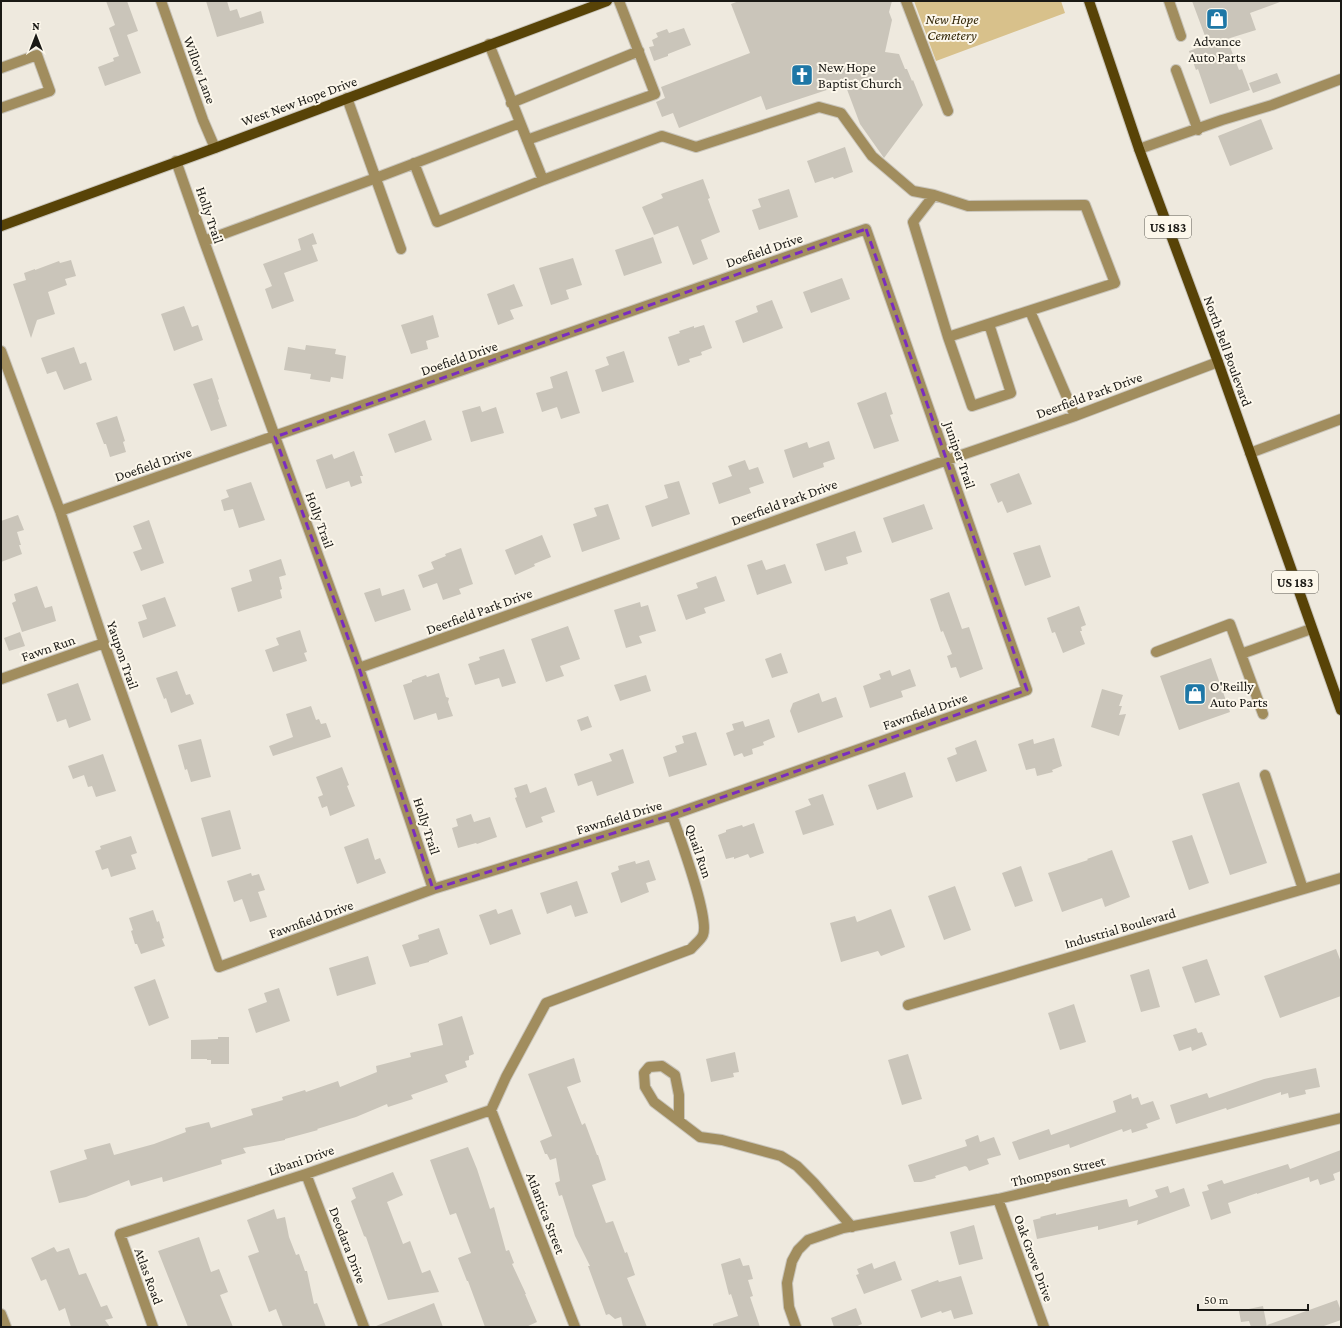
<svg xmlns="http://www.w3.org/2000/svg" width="1342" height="1328" font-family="'Crimson Pro',serif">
  <rect width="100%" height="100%" fill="#eee9de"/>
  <path fill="#d8c18b" d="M914,1H1061L1065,13L936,61Z"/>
  <path fill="#cac5ba" d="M106,1H127L138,31L127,35L141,73L105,86L98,67L114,61L113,58L119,56L109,28L115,25Z
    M206,1H227L230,11L237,9L240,18L261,11L264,23L217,37Z
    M739,1H892L889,12L892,20L885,52L899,54L905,69H907L912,81L913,80L923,105L884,158L860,124L845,84L766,110L761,96L679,128L673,113L662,117L656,102L665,98L661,87L750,53L731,4Z
    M1192,1H1279L1280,2L1250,13L1256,30L1227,39L1239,70L1242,69L1250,90L1210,104L1198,69L1196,70L1189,51L1208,44Z
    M684,28L691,45L668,54V56L654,61L649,47L654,46L652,40L658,37L656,33L667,29L669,33Z
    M1277,73L1281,83L1253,93L1249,83Z
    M1261,119L1273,149L1230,166L1218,136Z
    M845,147L853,172L834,179L833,177L815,183L807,161Z
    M703,179L710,198L708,199L720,232L701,240L708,259L693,265L678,226L654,235L642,207L663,198L661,194Z
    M789,189L798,217L759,230L752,210L761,207L758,199Z
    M313,233L317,244L312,245L318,261L284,273L294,301L272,309L265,289L272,286L263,264L301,250L298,239Z
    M653,237L662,263L624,276L615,250Z
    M573,258L582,285L566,290L569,299L551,305L539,268Z
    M71,260L76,276L65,279L67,285L48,292L55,314L37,320L31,338L13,284L26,280L24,273L35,269V270L59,261L60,263Z
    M842,278L850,299L811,313L803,292Z
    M514,284L523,306L510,310L514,319L498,325L487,294Z
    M772,300L783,328L743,343L735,321L758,312L756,306Z
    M184,306L192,327L198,325L203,340L174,351L161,314Z
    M433,315L439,337L426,341L428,349L411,354L401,325Z
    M704,325L712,348L701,352L702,355L689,359L690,362L678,366L668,337L680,333L679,331L694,326V328Z
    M306,345L336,349L335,354L346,356L343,379L331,377L330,382L310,379L311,374L284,370L288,347L305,350Z
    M74,347L80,364L86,362L92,380L64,390L56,371L47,374L41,358Z
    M624,351L634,382L602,392L595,370L609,365L606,357Z
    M567,371L580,413L561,419L557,407L542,412L536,393L553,388L550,377Z
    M212,378L219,399L218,400L227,426L211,431L193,384Z
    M886,392L893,414L890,415L899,441L874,449L857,403Z
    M480,406L482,412L496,407L504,433L471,442L462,411Z
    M117,416L125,441L123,442L126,452L110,457L106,444H104L96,423Z
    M425,420L432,440L395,453L388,434Z
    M829,441L835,459L823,463L824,467L793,478L784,450L807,442L809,448Z
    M354,451L363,476H360L362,483L351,487L349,481L326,489L316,460L332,454L334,459Z
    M745,460L749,470L758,467L764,483L749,488L751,493L719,504L712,483L732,476L728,466Z
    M1019,473L1032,504L1007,513L1002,501L998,503L990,484Z
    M679,481L690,514L652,527L645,506L668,498L664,485Z
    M251,482L265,520L239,528L233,509L224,511L221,500L229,497L226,490Z
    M608,504L620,539L582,552L573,524L597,516L594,508Z
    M924,504L933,529L892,543L883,518Z
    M18,515L24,530L17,532L21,545H19L22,554L1,562V521Z
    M149,520L164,563L141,571L133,552L142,549L133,526Z
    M855,531L862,552L846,557L848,564L825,571L816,544Z
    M542,535L551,557L534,564L535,566L515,575L505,550Z
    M1040,545L1051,577L1025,586L1013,553Z
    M461,548L473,584L459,589L461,594L443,600L437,583L423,588L418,575L434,569L431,562L446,556L445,554Z
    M281,559L286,575L279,577L282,589L280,590L282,598L238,612L231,588L252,581L249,570Z
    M762,560L766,570L785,564L792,583L757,595L747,565Z
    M716,576L725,601L704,608L706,613L686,620L677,595L698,588L696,583Z
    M37,586L45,608L52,606L56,621L22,632L12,603L16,601L14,594Z
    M380,588L382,596L404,589L411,610L375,622L364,593Z
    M949,592L962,629L969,627L983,669L960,678L956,667L951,668L947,656L952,654L943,631L941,632L930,599Z
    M165,597L176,626L143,638L138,622L147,619L142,605Z
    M640,602L641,607L648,605L656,631L639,636L642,643L626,648L614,610Z
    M1079,606L1086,625L1081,627L1082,631H1080L1085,644L1063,653L1055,632L1052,633L1047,618Z
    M568,626L580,659L560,666L564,676L546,682L531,639Z
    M300,630L307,652L304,653L307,661L273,672L265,650L279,645L276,638Z
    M20,632L25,646L9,651L4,638Z
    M504,649L516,683L502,687L499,678L475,685L468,664L480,660L479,657Z
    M781,653L788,673L772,678L765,659Z
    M1211,658L1230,712L1179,730L1160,676Z
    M910,669L916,686L901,691L903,697L870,708L863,686L881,679L879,674L890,670L892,676Z
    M177,671L186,695L190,694L194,704L171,713L166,698L164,699L156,678Z
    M439,673L446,697L449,698L448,702L453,716L438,720L436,713L414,720L403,685L412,682V680L426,675L427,677Z
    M646,675L651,691L620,701L614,685Z
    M78,683L91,720L69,728L66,719L57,722L47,694Z
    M1102,689L1123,695L1119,706H1122L1119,715L1126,714L1119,736L1091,727Z
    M819,693L822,702L836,697L843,717L798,733L790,711L793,703Z
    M311,706L316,720L319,719L321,724L326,723L331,737L273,756L269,746L293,737L286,714Z
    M588,716L592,727L581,731L577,720Z
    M769,719L775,737L763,742L764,745L752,749L753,754L744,757L742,753L734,756L726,733L734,730L732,724L743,721L745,727Z
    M696,732L707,765L669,777L663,757L677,752L675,746L684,743L682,736Z
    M1054,738L1062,766L1052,770L1053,772L1037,776L1035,768L1026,770L1018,744L1033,739L1034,744Z
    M201,739L211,777L191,782L187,769L185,770L178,745Z
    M976,740L987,771L956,782L947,758L957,754L955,748Z
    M623,749L634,783L597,796L592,781L578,786L574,774L612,761L609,754Z
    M103,754L116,791L96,797L92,786L88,787L84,775L73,779L68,766Z
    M342,767L349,785L347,786L355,806L330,816L327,806L322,808L318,797L323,795L316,777Z
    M905,772L913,797L877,810L868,785Z
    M1239,782L1267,863L1230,875L1202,794Z
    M527,784L530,793L546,787L555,812L541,817L543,822L526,828L515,798L517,797L514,788Z
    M823,794L834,825L803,835L795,811L811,805L808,799Z
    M230,810L241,849L212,857L201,818Z
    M471,814L474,822L490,817L497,837L477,844L476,843L458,848L452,828L458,826L456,819Z
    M754,823L764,853L750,858L748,854L734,859V857L726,859L718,835L726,832V830L742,825L743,827Z
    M1192,835L1209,883L1189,890L1172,841Z
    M131,836L137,853L131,855L136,869L111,877L108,868L102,870L95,851L101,849L100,846Z
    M368,838L375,860L380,858L386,873L357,884L344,847Z
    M1112,850L1130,897L1105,907L1102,898L1062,912L1048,873L1088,860L1087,859Z
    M649,860L656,880L646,883L649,892L621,903L611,873L619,870L618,866L635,861L636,864Z
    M1021,866L1033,901L1015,907L1002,873Z
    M251,873L252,876L259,874L265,890L258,892L267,917L250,922L242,899L234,902L227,881Z
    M577,881L588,913L575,917L571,905L547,914L540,893Z
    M955,886L971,930L944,940L928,896Z
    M496,909L498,914L512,909L521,934L490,945L479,915Z
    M891,909L905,947L881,956L878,951L841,962L830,923L855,916L857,922Z
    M153,910L157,922L159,921L164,938L162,939L165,946L141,954L137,944H135L131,931L133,930L129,918Z
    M439,928L448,954L429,961V962L410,967L402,945L419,939L418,935Z
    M1336,949L1341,962V996L1280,1018L1264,976Z
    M368,956L376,984L337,996L329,968Z
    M1207,959L1220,995L1195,1003L1182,967Z
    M1149,969L1160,1007L1141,1012L1130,975Z
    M155,979L169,1018L149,1026L134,987Z
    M279,988L290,1021L256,1033L248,1009L267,1002L264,993Z
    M1074,1004L1086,1042L1060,1050L1048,1013Z
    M462,1016L474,1054L469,1056V1060L465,1061L467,1067L445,1075L448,1082L411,1095L413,1099L388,1107L387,1104L356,1117L317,1129L318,1130L285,1139V1140L243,1148L246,1153L221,1160L222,1164L163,1182L162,1177L131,1186L129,1180L86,1197L59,1203L50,1171L87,1159L84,1150L110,1143L114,1155L154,1144L186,1132L185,1128L209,1122L211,1128L253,1115L251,1109L283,1100L282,1097L305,1090L306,1092L338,1081L340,1087L377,1072L376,1066L411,1057L410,1053L443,1045L438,1024Z
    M1196,1028L1198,1033L1202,1032L1207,1045L1192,1051L1191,1047L1179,1051L1173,1035Z
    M218,1037H229V1064H211V1060H207V1059H191V1040L218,1039Z
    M735,1052L739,1072L733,1073L734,1077L711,1082L706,1059Z
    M908,1054L922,1099L902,1105L888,1060Z
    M574,1058L581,1082L567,1087L582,1125L585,1123L597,1155H598L606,1180L592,1185L606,1223L613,1221L625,1253L627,1252L635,1275L627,1278L647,1327H623L621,1317L615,1319L609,1314L606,1315L588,1266H590L575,1236L562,1195L559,1196L555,1183L560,1181L556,1158L550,1160L547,1154H545L540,1141L552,1136L528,1074Z
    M1316,1068L1320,1087L1305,1090L1306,1094L1289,1098L1288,1093L1281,1095V1092L1227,1110L1226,1108L1176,1124L1170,1105L1207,1093L1209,1098L1264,1079Z
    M1131,1094L1132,1099L1138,1097L1141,1105L1153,1101L1160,1119L1146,1124L1148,1128L1132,1133L1131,1129L1123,1132L1122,1129L1070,1148L1069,1144L1019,1160L1012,1142L1049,1129L1051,1135L1116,1112L1113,1101Z
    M978,1135L980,1142L994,1137L1001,1155L987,1159L989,1164L969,1171L967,1167L965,1166L935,1176L936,1178L921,1182H914L908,1165L967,1146L965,1140Z
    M468,1147L477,1169L490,1209L494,1207L506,1251L509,1250L514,1263L512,1264L526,1294H525L537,1322L526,1327H485L468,1281H467L458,1258L471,1253L456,1213L450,1215L430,1160Z
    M1341,1150V1171L1333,1174L1335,1180L1320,1185L1318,1179L1310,1182L1309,1177L1257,1194V1193L1228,1203L1231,1213L1211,1220L1202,1192L1209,1190L1207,1185L1222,1180L1224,1184L1288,1164L1290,1169Z
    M393,1172L403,1195L387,1202L403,1244L410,1241L422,1273L430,1270L439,1292L388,1300L366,1237L364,1236L351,1201L356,1198L352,1188Z
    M1168,1186L1170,1193L1184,1188L1190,1206L1137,1225L1138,1220L1098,1230V1226L1037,1239L1033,1220L1041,1218L1040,1217L1056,1213V1215L1127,1199L1129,1207L1158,1197L1155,1190Z
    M274,1209L277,1219L285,1217L289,1237L296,1255L299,1254L305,1271H307L314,1304L317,1303L326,1327H283L276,1309L269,1312L248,1256L259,1252L247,1220Z
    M974,1225L983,1259L959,1265L950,1232Z
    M199,1237L211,1272L219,1269L228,1292L220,1295L233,1327H188L158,1251Z
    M54,1247L57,1252L69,1248L79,1275L86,1273L101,1307L107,1305L113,1318L105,1320L110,1327H71L65,1308L59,1311L46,1279L41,1281L31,1258Z
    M740,1258L743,1266L749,1265L753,1279L748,1280L753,1296L750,1297L760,1327H713V1324L738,1316L731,1294L729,1295L721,1264Z
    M895,1261L902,1280L864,1294L856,1275L859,1274L857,1269L872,1263L874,1269Z
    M961,1276L973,1314L954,1319L951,1310L942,1313L941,1311L921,1318L911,1290L938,1280L939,1282Z
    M1337,1300L1341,1311V1320L1321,1327H1268L1267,1325Z
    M434,1303L443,1327H376V1326Z
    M1263,1306L1267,1327H1251L1249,1321L1241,1322L1239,1311Z
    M856,1308L862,1324L855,1327H834L831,1318Z"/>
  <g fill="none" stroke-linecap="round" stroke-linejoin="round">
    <g stroke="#c8c4ba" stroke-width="12">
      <path id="minor" d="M161,1L203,120L215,148
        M906,1L948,111
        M1169,1L1181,36
        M489,44L543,180
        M1,68L37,55L50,91L1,108
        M1176,70L1198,130
        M347,98L401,249
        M511,103L639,51
        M527,140L655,94L619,1
        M1139,149L1222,120L1272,105L1341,79
        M176,161L204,241L359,668L433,889
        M414,163L437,222L543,180L662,136L696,147L819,107L841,113L872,156L913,191L934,195L968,206L1085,205L1115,283L948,337
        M934,195L913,222L948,337L972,406L1011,393L989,324
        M204,241L376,178L520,123
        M1030,311L1075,416
        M1,351L60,511L104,643L219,967L433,889L672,815L1027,690L866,229L60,511
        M1250,453L1341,419
        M1156,652L1230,624L1241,654L1311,629
        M1241,654L1263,714
        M359,668L947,460L1075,416L1218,362
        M1,679L104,643
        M1265,775L1303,889
        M908,1005L1341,878
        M491,1110L506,1077L546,1003L691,949C694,945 701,940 703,935C710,918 679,836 672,815
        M491,1110L575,1327
        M679,1121V1095L675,1075L662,1066L649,1067L644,1073L645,1087L654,1102L700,1137L722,1140L781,1156L797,1166L814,1183L852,1227
        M306,1174L364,1327
        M998,1199L1044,1327
        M1,1314L6,1327
        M153,1327L120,1234L306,1174L491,1110
        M796,1327L789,1307L787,1283L792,1261L798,1250L808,1240L843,1228L998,1199L1341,1118"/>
    </g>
    <g stroke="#c8c4ba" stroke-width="12">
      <path id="major" d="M1089,1L1139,149L1218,362L1341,710
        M1,226L215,148L607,1"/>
    </g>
    <use href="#minor" stroke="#a18d5e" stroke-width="10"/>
    <use href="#major" stroke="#584307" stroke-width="10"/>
  </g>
  <path fill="none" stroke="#7b2cbf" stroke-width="3" stroke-dasharray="8 5" stroke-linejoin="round" d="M866,229L1027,690L672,815L433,889L359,668L275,437Z"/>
  <defs>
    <g id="shop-square" transform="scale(1.15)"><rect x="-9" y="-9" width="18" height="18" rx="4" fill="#1e77a6" stroke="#fcf7eb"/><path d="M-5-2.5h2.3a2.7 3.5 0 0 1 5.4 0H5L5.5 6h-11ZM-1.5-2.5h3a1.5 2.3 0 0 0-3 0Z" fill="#fff"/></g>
    <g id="church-square" transform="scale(1.15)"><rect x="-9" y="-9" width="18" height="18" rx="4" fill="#1e77a6" stroke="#fcf7eb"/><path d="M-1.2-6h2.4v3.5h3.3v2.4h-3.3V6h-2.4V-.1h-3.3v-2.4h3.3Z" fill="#fff"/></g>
  </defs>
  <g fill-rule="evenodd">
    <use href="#shop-square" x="1217" y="19"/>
    <use href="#church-square" x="802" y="75"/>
    <use href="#shop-square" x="1195" y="694"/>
  </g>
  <g text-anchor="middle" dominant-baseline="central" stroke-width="4" stroke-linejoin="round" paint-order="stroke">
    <g fill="#fcf7eb" stroke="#5e5c55" stroke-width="1">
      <rect x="1145" y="216" width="46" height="22" rx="3"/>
      <rect x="1272" y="571" width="46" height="22" rx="3"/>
    </g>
    <g font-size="13" font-weight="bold" fill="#1a1915">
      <text x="1168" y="227">US 183</text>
      <text x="1295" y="582">US 183</text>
    </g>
    <g font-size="14" font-style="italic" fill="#342809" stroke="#fcf7eb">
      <text x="952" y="19">New Hope<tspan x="952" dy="16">Cemetery</tspan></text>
    </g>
    <g font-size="14" fill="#1a1915" stroke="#fcf7eb" text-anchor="start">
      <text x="1217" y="41" text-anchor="middle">Advance<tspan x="1217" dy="16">Auto Parts</tspan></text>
      <text x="818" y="67">New Hope<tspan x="818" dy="16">Baptist Church</tspan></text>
      <text x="1210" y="686">O'Reilly<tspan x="1210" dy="16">Auto Parts</tspan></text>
    </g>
    <g font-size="14" fill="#1a1915" stroke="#fcf7eb">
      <text transform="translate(200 70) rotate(70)">Willow Lane</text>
      <text transform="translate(299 101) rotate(-20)">West New Hope Drive</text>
      <text transform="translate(210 215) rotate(71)">Holly Trail</text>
      <text transform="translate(764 250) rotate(-19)">Doefield Drive</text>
      <text transform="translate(1228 351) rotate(70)">North Bell Boulevard</text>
      <text transform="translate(459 358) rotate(-19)">Doefield Drive</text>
      <text transform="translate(1089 395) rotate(-20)">Deerfield Park Drive</text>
      <text transform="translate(960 455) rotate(71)">Juniper Trail</text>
      <text transform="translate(153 464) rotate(-19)">Doefield Drive</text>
      <text transform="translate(784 502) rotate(-20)">Deerfield Park Drive</text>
      <text transform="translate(320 520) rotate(70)">Holly Trail</text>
      <text transform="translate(479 611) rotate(-20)">Deerfield Park Drive</text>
      <text transform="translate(48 648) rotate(-19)">Fawn Run</text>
      <text transform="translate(123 655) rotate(71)">Yaupon Trail</text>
      <text transform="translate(925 711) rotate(-19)">Fawnfield Drive</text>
      <text transform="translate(619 817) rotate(-17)">Fawnfield Drive</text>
      <text transform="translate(427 826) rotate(72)">Holly Trail</text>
      <text transform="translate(699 851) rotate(71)">Quail Run</text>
      <text transform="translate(311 919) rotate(-20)">Fawnfield Drive</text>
      <text transform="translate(1120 928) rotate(-16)">Industrial Boulevard</text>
      <text transform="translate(301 1160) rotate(-19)">Libani Drive</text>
      <text transform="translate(1058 1171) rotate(-13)">Thompson Street</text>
      <text transform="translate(546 1213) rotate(69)">Atlantica Street</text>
      <text transform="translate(348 1245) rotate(69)">Deodara Drive</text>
      <text transform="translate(1034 1258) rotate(70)">Oak Grove Drive</text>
      <text transform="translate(149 1276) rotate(70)">Atlas Road</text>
    </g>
  </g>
  <rect width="1342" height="1328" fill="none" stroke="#1a1915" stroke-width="4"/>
  <g transform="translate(36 36)" stroke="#fcf7eb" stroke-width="3" paint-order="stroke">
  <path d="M0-3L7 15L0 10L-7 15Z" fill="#1a1915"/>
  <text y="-6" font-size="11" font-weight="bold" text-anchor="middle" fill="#1a1915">N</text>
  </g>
  <path d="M1198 1304v6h110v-6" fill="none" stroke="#1a1915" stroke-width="2"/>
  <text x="1204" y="1304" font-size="12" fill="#1a1915" stroke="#fcf7eb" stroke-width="3" paint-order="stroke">50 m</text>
</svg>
